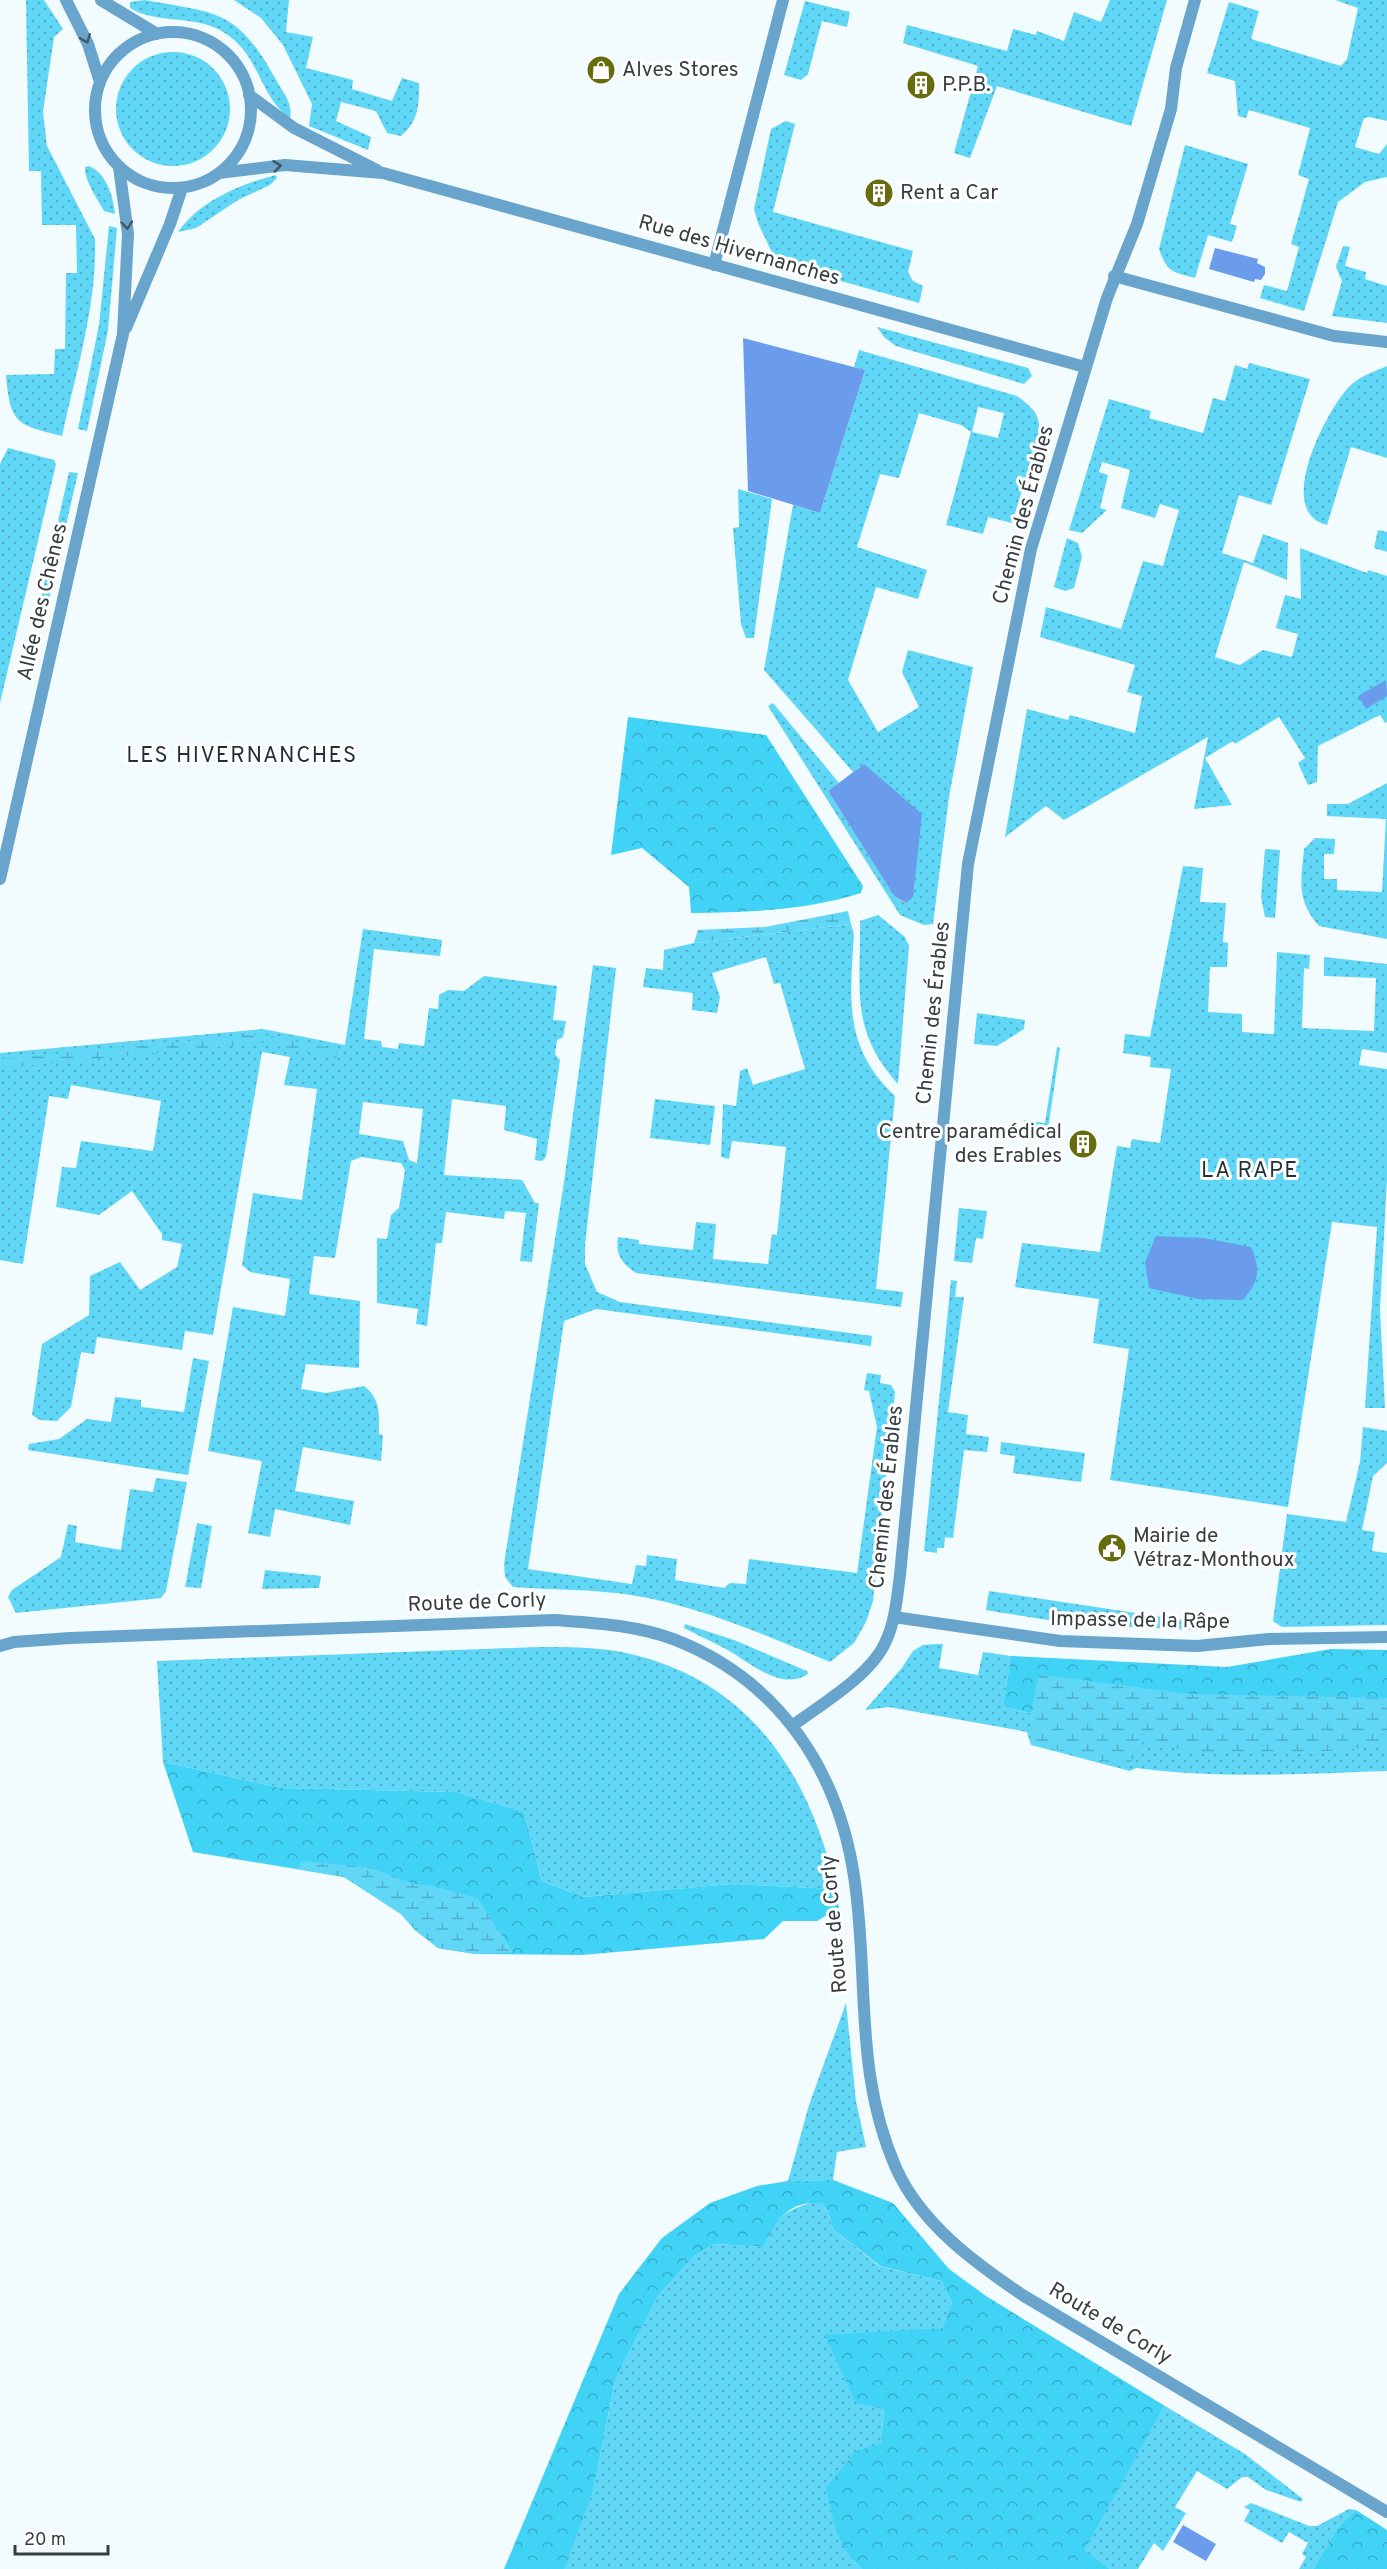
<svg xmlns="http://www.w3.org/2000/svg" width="1387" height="2569" font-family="Overpass,sans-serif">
  <defs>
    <pattern id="green-dots" width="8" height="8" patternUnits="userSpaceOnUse" patternTransform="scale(1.5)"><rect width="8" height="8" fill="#60d7f6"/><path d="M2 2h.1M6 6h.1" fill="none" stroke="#50b0c9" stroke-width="1.8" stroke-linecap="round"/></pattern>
    <pattern id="forest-crowns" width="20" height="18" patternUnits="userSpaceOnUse" patternTransform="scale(1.5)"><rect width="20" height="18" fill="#40d3f6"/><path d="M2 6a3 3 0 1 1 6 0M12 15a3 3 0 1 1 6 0" fill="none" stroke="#36adc9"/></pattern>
    <pattern id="wetland-marsh" width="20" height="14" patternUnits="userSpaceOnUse" patternTransform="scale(1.5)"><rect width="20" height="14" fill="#60d7f6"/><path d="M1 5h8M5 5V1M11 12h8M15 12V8" fill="none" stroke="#50b0c9"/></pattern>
  </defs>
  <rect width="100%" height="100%" fill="#f2fbfe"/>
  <path fill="url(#green-dots)" fill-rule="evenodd" d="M26,0H44L63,29L54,37L43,112L47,146L95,239C97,305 76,372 62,436C17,425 10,424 6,375L54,374L55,349H65L66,273H77L76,225H42L41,171H29Z
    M145,0C216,13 237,9 275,78C283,93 293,102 290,119C256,92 261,53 220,30C192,15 156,24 130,8V2Z
    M234,0H289L286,32L313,37L306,68L353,80L352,89L392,101L402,78L419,83C419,106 419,120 401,136L387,133L376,111L341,102L336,121L371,137L368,150L309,126L312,104L283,45L261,18Z
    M1110,0H1167L1131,126L997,86L970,158L954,153L978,66L903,43L907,25L1007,51L1013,29L1036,35L1037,31L1064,41L1074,12L1101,22Z
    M1335,0H1387V121L1369,117L1364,118L1355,147L1379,154L1387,144V177L1365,182L1338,202L1304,311L1260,298L1264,285L1287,291L1299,247L1291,244L1309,179L1298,175L1310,128L1249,110L1246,118L1238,116L1235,81L1207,73L1229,2L1259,11L1251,39L1341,66L1347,59L1358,8Z
    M805,1L850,12L847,27L822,21L808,74L801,80L784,75Z
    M116 109a57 57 0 1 1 114 0a57 57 0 1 1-114 0Z
    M786,121L795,124L773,212L913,251L908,272L913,281L923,286L919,303L777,263L758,223L754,209L771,129Z
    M1185,145L1248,164L1230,224L1237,226L1232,242L1208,235L1195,278C1172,272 1167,272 1159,249Z
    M89,166C107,174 113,196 115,214L104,211C98,200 84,180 85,167Z
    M276,175L277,178L270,185L238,200L196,228L178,232C200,201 240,184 276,175Z
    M109,226L117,228L108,330L87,431L78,429L99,325Z
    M1343,246L1350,247L1345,266L1366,272L1365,279L1387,286V323L1332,316L1342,281L1336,267Z
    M877,327L1028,368L1032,376L1024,384L896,346L884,337Z
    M859,350L1017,396C1033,408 1041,414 1039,435L1012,523L988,517L983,534L946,525L971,432L961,425L919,413L899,478L880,474L857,547L927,570L918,599L876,587L848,680L878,732L919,707L902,672L908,650L973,667L949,797L933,924L924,925L900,915L768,706L773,703L839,783L828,791L894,896L905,903L864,764L853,772L764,670L793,505L820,513L865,370L854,367ZM978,407L1004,413L998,438L972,432Z
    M1249,363L1310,379L1271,505L1239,495L1222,553L1253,563L1263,534L1288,543L1287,580L1244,562L1215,657L1240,665L1263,650L1292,657L1298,634L1276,628L1285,595L1301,599L1300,548L1367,573L1368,570L1387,576V722L1385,723L1380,715L1318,746L1317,782L1308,785L1298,763L1305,758L1279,717L1235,744L1233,741L1205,758L1232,805L1194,809L1208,737L1064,820L1046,806L1005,837L1027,709L1068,720L1070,715L1135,733L1142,696L1127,692L1135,665L1040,637L1046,607L1121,629L1143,561L1163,566L1179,510L1160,504L1155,518L1121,508L1130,470L1102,462L1099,472L1108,475L1100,508L1107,510L1082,533L1069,530L1109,399L1151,411L1149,418L1203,433L1213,398L1225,401L1235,365L1247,369Z
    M1387,366V458L1351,447L1327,525C1274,512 1325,414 1347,389C1357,377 1373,372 1387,366Z
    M8,448L54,460L56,464L0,703V464Z
    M69,472L78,473L48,604L40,602Z
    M738,489L772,499L754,638H746L741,624L733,528L739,527Z
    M1378,530L1387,532V552L1374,548Z
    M1067,538L1078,543L1082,557L1074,588L1065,591L1054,587Z
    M1387,783V939L1319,926C1296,900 1301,881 1304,849L1315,838L1335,839L1334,854H1324V879H1337V890L1382,892L1386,819L1327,816V804H1348Z
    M1265,849L1280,850L1275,918L1265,917L1261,897Z
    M1183,866L1203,868L1200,902L1226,903L1223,942L1228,943L1227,967H1210L1208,1012L1242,1014V1032L1274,1034L1277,952L1310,955L1309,969L1304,968L1302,1028L1374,1031L1376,978L1324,976V957L1387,964V1053L1362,1049L1359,1065L1387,1069V1180L1380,1309L1385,1408H1365L1377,1227L1332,1222L1288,1507L1110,1480L1129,1349L1093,1343L1099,1299L1015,1287L1022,1243L1100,1252L1117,1146L1130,1148L1132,1139L1160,1143L1171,1069L1150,1067L1151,1057L1123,1053L1125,1034L1150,1037Z
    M878,915L905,937L909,946L898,1084C849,1029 861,989 860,921Z
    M851,924L854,934C850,999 843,1047 895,1096L876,1289L903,1292L901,1307L636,1273C622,1263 615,1255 618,1237L639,1240V1244L693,1250L696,1222L716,1224L713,1259L768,1264L772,1234L777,1235L786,1147L732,1141L729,1159L721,1157L723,1104L736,1106L740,1071L747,1068L753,1085L805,1069L780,983L774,984L766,957L712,973L720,997L717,1013L692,1010L693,993L643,987L646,968L663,970L664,950L694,943Z
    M363,929L442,940L440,956L374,949L364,1039L381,1041L382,1047L398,1049L399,1043L424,1046L429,1008L438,1009L439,995L448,990L464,991L484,976L557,986L553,1020L566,1021L563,1037L557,1040L555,1054L560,1060L546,1157L542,1161L535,1160L537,1139L504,1130L506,1106L452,1099L444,1175L522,1180L535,1203H539L532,1262L520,1261L526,1213L505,1211L504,1219L446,1212L442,1243H436L427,1326L416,1324L418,1309L377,1303V1238L387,1239L391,1215L399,1208L405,1170L401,1163L361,1157L351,1161L335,1258L314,1256L309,1294L360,1301L359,1368L306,1364L301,1389L326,1393L364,1386C381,1399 379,1414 379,1434L383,1435L381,1461L303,1447L295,1491L354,1501L350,1525L275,1509L270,1537L248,1533L262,1461L208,1451L233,1307L285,1316L290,1279L250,1272L242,1265L253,1193L302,1200L317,1089L284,1085L290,1057L262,1052L213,1335L185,1331L182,1350L97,1337L94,1354L81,1352L71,1407L57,1421L40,1420L32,1415L42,1344L89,1315L90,1276L120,1262L140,1290L177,1267L182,1244L162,1240V1234L132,1191L99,1215L56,1207L62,1167L76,1168L81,1141L153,1151L161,1101L71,1085L68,1099L49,1096L23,1264L0,1260V1053L263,1029L345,1045ZM363,1102L423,1109L417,1163L409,1160L403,1141L359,1134Z
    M593,965L616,968L585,1245V1264L597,1292L620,1302L872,1336L871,1346L596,1309L564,1321L528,1569L632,1584L636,1565L646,1566L647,1555L677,1559L675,1580L724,1588L730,1583L746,1584L749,1559L857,1573L877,1427L869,1391L864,1390L867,1373L881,1375L880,1383L891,1385L895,1392L873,1601L866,1622L854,1643L830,1662C767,1636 700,1606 631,1595C592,1589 553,1590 513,1587L505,1577L504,1564L564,1182Z
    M977,1013L1025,1020L1024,1029L997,1046L974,1044Z
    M1057,1047L1060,1048L1047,1136L1023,1133L1024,1120L1045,1123Z
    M655,1099L715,1106L710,1145L650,1138Z
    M959,1208L987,1211L983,1239L976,1238L972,1263L954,1261Z
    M951,1280L957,1281L955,1297H964L948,1412L968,1415L966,1434L989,1437L987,1452L964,1450L953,1538L945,1537L944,1548H937V1553L924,1551Z
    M193,1358L209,1361L188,1475L28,1450L29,1444L59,1439L87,1419L111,1422L115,1397L141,1400V1407L184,1412Z
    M1363,1427L1387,1431V1463L1373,1476L1362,1530L1375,1532L1372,1551L1387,1553V1625L1282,1627L1273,1621L1287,1514L1346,1522L1360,1462Z
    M1001,1442L1085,1453L1081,1482L1013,1473L1015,1456L1000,1454Z
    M156,1478L187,1482L166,1591L161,1598L16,1613L8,1597L12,1590L61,1557L68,1524L77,1526L75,1542L121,1550L130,1489L153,1492Z
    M197,1523L212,1526L201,1588L185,1587Z
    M265,1570L321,1576L319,1588L262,1589Z
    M989,1591L1182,1620L1192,1630L1074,1624L997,1612L986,1610Z
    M685,1624L734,1640L807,1671L808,1674C781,1692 748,1661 726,1649C712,1642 698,1635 684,1628Z
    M937,1644H943L939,1668L978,1675L983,1652L1011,1656L1003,1707L1031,1713L1034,1744L1142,1742L1294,1754L1387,1746V1771C1303,1774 1220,1779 1136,1768L1130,1771L1031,1745L1027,1732L889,1707L865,1710L901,1669L913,1651L923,1645Z
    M539,1647C564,1647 591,1647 616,1651C744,1674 809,1769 836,1889L731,1884L584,1897L542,1881L524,1812L457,1792L281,1788L163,1762L157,1661Z
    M846,2003L856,2101L866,2147L837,2152L833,2180L788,2181L809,2105Z
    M813,2202L822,2204L828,2211L833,2229L879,2266L941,2281L952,2303L944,2328L915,2331L884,2408L881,2445L854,2562L862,2569H563L593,2492L615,2380L658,2296L694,2256L715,2244L764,2247C774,2218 784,2211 813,2202Z
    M1165,2406L1245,2454L1303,2499L1301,2502L1266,2490L1248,2477H1242L1227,2489L1197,2471L1175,2507L1186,2513L1163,2551L1154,2543L1138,2569H1110L1083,2550Z
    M1251,2503L1309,2526H1317L1349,2509L1356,2510L1338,2527L1313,2569H1299L1306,2557L1302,2554L1308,2543L1289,2532L1282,2543L1244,2521L1250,2510L1244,2507Z"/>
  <path fill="url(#forest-crowns)" d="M628,717L766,735L863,886L861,893C803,911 751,912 691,913L689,887L642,848L611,855Z
    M1331,1649L1387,1650V1746L1294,1754L1205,1753L1142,1742L1128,1767L1034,1744L1031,1713L1003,1707L1011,1656L1227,1667Z
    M163,1762L281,1788L457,1792L524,1812L542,1881L584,1897L731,1884L836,1889L839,1908L817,1921H783L764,1939L582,1955L475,1954L438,1948L415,1930L401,1914L344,1877L193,1852Z
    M833,2180L893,2203L949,2269L986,2296L1165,2406L1084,2550L1110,2569H862C837,2548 833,2518 826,2488L856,2451L881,2444L884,2409L856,2403L825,2335L943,2328L952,2303L941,2281L880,2266L833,2229L828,2211L822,2204C791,2198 773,2222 764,2247L715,2244L694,2256L658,2296L615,2380L593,2492L564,2569H504L619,2294L662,2238L710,2203L757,2186L788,2181Z
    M1356,2510L1387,2530V2569H1313L1338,2527Z"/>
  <path fill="url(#wetland-marsh)" d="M848,911L851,924L694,943L698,930L765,927Z
    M261,1034L338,1050L336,1058L262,1043L0,1068V1059Z
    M1043,1675L1190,1694L1387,1698V1746L1294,1754L1205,1753L1142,1742L1128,1767L1034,1744L1031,1713L1038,1677Z
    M302,1861L367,1867L415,1884L433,1886L477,1898L513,1952L475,1954L438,1948L415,1930L401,1914L344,1877L297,1869Z"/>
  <path fill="#6a9ceb" d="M1215,248L1258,259L1257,263L1265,267V274L1261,280L1255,279L1254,282L1209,269Z
    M743,338L865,370L820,513L748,491Z
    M1386,680L1387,696L1366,709L1358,696Z
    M864,764L922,814L913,897L906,903L894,896L828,791Z
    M1156,1236L1204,1238L1251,1247C1261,1270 1259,1281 1243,1300L1199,1299L1149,1288L1145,1262Z
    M1183,2525L1216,2544L1206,2561L1173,2542Z"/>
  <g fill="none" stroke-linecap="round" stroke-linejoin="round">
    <path stroke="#68a4cb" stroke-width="12" d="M66,0L88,44L100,82
      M101,0L157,34
      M95 110a78 78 0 1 1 156 0a78 78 0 1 1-156 0Z
      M249,95L294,128L377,170
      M219,173L285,165L383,173L1085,367
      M714,265L783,0
      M1114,276L1334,336L1387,342
      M126,328L170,224L182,188
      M0,879L123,334L128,234L119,167
      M894,1617L1060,1641L1197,1646L1269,1639L1387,1637
      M792,1726C820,1705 870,1676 885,1643C895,1623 897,1598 900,1575L968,864L1031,549L1107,298L1137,224L1171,109L1176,68L1195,0"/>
    <path stroke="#68a4cb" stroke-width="12" d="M0,1646L14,1642L70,1638L555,1620C595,1623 635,1625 673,1639C780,1680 840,1772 855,1883C869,1983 854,2072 896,2168C921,2224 975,2263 1024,2296L1387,2512"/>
  </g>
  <defs><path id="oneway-chevron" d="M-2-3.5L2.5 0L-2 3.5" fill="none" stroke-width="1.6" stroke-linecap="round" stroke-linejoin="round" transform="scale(1.5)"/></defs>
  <g stroke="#425864">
    <use href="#oneway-chevron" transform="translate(86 39) rotate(68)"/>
    <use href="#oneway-chevron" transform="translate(277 166) rotate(-7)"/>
    <use href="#oneway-chevron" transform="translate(127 225) rotate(85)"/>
  </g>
  <defs>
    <g id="shop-disc" transform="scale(1.5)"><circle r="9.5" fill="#676c0f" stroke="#fff"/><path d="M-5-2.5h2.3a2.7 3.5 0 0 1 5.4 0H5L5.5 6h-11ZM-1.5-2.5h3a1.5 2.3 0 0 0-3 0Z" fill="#fff"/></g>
    <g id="building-disc" transform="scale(1.5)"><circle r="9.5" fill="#676c0f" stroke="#fff"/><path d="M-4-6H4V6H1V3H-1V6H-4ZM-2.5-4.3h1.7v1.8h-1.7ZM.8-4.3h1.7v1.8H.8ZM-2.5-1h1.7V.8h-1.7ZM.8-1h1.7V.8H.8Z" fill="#fff"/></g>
    <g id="civic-disc" transform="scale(1.5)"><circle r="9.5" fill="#676c0f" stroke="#fff"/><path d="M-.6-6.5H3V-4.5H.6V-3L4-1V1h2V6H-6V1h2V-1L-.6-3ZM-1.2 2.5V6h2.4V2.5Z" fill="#fff"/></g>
  </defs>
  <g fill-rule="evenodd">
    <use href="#shop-disc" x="601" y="70"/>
    <use href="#building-disc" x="921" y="85"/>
    <use href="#building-disc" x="879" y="193"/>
    <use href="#building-disc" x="1083" y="1144"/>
    <use href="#civic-disc" x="1112" y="1548"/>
  </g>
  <g text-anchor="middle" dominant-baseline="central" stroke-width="6" stroke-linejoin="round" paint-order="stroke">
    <g font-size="21" fill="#353e41" stroke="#fff" text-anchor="start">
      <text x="622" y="70">Alves Stores</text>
      <text x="942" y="85">P.P.B.</text>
      <text x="900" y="193">Rent a Car</text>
      <text x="1062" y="1132" text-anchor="end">Centre paramédical<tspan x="1062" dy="24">des Erables</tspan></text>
      <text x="1133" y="1536">Mairie de<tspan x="1133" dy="24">Vétraz-Monthoux</tspan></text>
    </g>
    <g font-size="21" fill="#353e41" stroke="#fff">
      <text transform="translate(739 251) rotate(16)">Rue des Hivernanches</text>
      <text transform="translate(1024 515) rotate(-75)">Chemin des Érables</text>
      <text transform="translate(43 602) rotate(-77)">Allée des Chênes</text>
      <text transform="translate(934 1013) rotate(-84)">Chemin des Érables</text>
      <text transform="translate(887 1497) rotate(-84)">Chemin des Érables</text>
      <text transform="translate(477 1603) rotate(-2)">Route de Corly</text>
      <text transform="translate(1140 1621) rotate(1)">Impasse de la Râpe</text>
      <text transform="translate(835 1924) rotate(-95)">Route de Corly</text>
      <text transform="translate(1110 2324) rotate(31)">Route de Corly</text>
    </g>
    <g font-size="22" letter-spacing="1.5" fill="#1d3136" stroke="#fff">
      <text x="242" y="756">LES HIVERNANCHES</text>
      <text x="1250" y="1171">LA RAPE</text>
    </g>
  </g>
  <path d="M15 2545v9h93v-9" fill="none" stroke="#353e41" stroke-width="3"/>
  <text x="24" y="2545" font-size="18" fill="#353e41" stroke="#ffffff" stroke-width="4.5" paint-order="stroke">20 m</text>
</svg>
